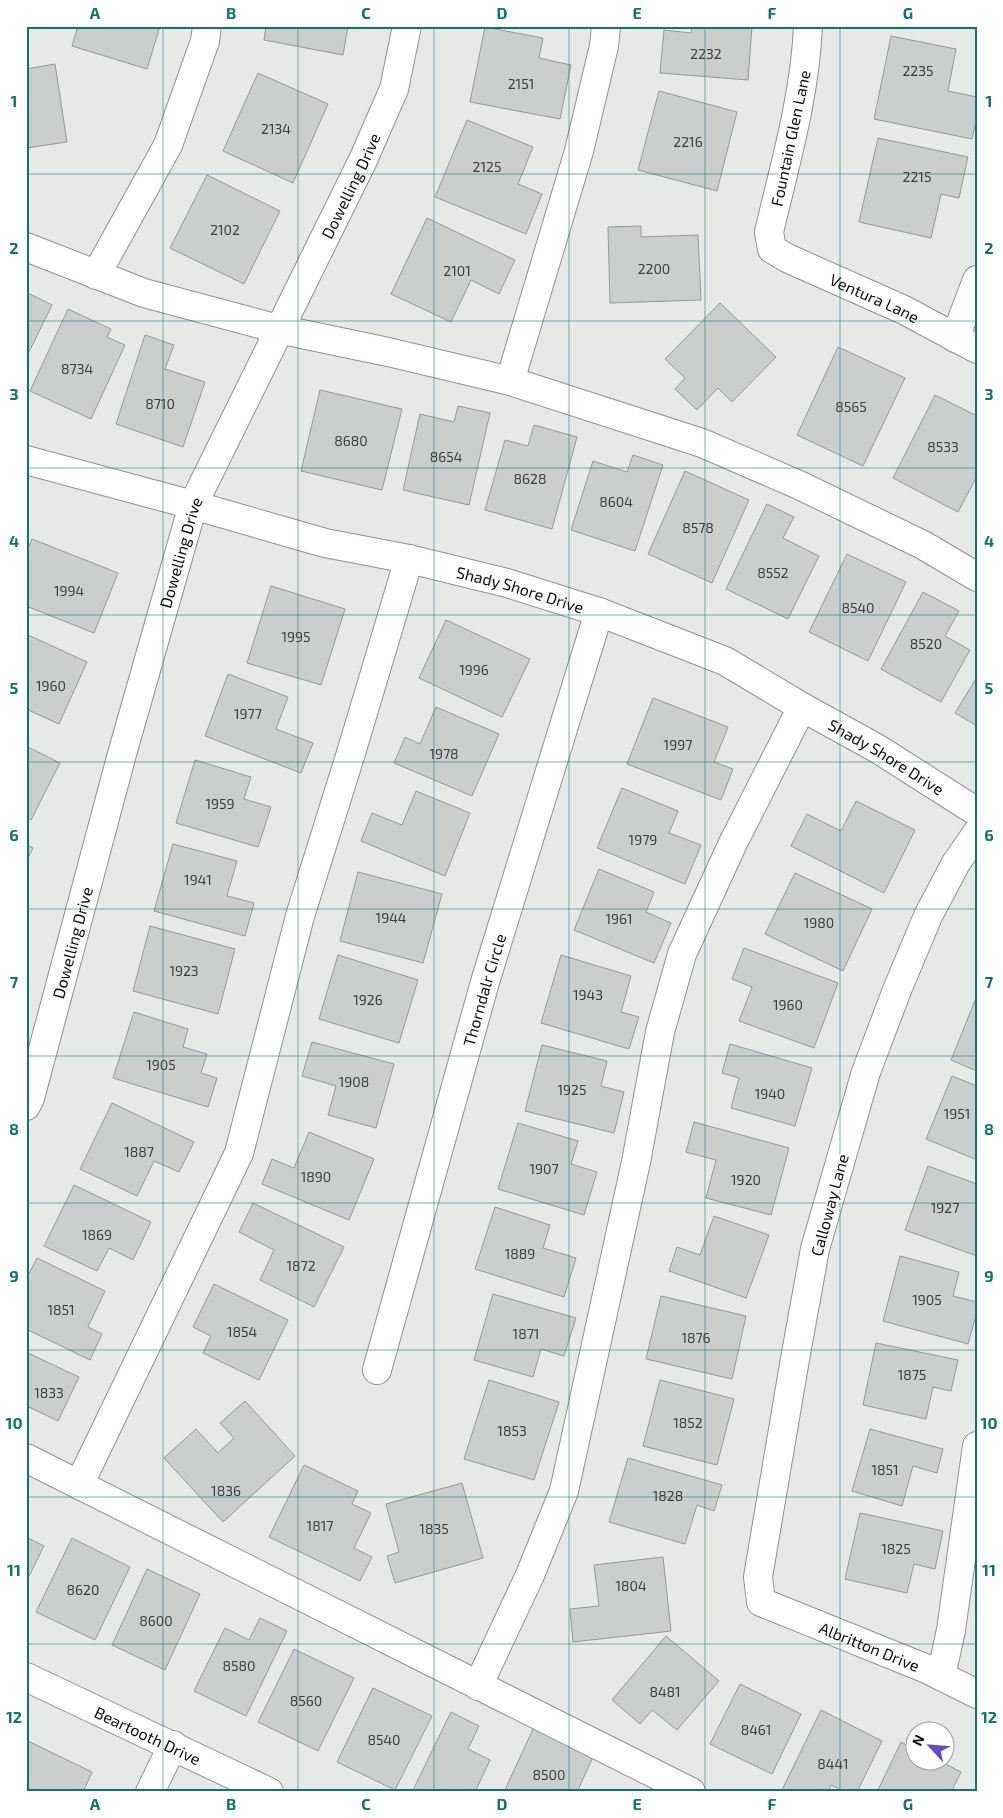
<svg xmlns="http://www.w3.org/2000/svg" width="1003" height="1818" font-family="'Exo 2',sans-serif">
  <rect width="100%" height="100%" fill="#e7e9e6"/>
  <path fill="#cacecc" stroke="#959896" d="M78,26H160L147,69L72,46Z
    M266,26H348L343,55L264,40Z
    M692,26H752L748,80L660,73L664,30L691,33Z
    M485,27L543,38L539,58L571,65L560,119L470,102Z
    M891,36L956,49L948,91L977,97V117L972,139L874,119Z
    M55,64L67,142L26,148V69Z
    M258,73L328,104L293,183L223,151Z
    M659,91L737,112L717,191L638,170Z
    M467,120L533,147L518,184L542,194L526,234L435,197Z
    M878,138L968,157L959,198L941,194L931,238L859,222Z
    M207,175L280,211L244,284L170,248Z
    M427,218L515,260L499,294L471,280L451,322L391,294Z
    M641,226V237L698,235L701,300L610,303L608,227Z
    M26,292L52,305L26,358Z
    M720,303L776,357L732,402L718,388L697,410L675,389L685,378L665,359Z
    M68,309L111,329L107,337L125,345L91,419L30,391Z
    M145,335L174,345L165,369L205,382L183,447L116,424Z
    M838,347L905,378L863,466L797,435Z
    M320,390L402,409L382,490L301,471Z
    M935,395L977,416V476L958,512L893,478Z
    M458,406L490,413L469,505L403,490L420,414L454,422Z
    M534,425L577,437L552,529L485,510L505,440L528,446Z
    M633,455L663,465L635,551L571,530L593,461L627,472Z
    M685,471L749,500L712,583L648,554Z
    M767,504L794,517L783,538L819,556L788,619L726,589Z
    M32,539L118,573L94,633L26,606V554Z
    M847,554L906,582L868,661L809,632Z
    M271,586L345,609L321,685L247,663Z
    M923,592L959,611L945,636L970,650L941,702L881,669Z
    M446,620L530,659L502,717L419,678Z
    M26,634L87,662L59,724L26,709Z
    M228,674L288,697L276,729L313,743L301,773L205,736Z
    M977,677V726L955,713Z
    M653,698L728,727L714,762L733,769L721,800L627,764Z
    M436,707L499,734L472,796L394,763L405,737L420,744Z
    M26,746L60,763L31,820L26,818Z
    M195,760L251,777L244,799L271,807L258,847L176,823Z
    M622,788L678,811L669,833L701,845L685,884L597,848Z
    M416,791L470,813L445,876L361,841L372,813L402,825Z
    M856,801L915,830L884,893L791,846L807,814L841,831Z
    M26,844L33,848L26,862Z
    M173,844L237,861L227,896L254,903L245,936L154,911Z
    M599,869L654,892L646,912L671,923L654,963L574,930Z
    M358,872L442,894L423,963L340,941Z
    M795,873L872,909L843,971L765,934Z
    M150,926L235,949L218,1014L133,991Z
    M744,948L838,983L814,1048L739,1021L752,987L732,979Z
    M338,955L418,980L399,1043L319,1019Z
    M561,955L631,976L621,1012L639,1017L629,1049L541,1023Z
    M976,998H977V1071L951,1060Z
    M134,1012L188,1029L183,1047L207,1054L201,1073L217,1078L208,1107L113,1078Z
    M312,1042L394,1064L376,1128L328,1115L336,1086L302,1076Z
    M730,1044L812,1068L795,1126L731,1108L739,1078L722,1073Z
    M542,1045L607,1061L601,1086L624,1092L614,1133L525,1111Z
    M952,1076L977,1086V1160L926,1139Z
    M112,1103L194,1142L179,1172L154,1161L137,1196L80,1169Z
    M694,1122L789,1148L771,1215L706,1198L716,1160L686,1152Z
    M518,1123L578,1141L571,1164L597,1172L584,1215L498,1189Z
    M309,1132L374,1159L349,1220L262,1184L272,1159L294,1168Z
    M928,1166L977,1184V1256L905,1230Z
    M74,1185L151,1222L133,1260L109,1248L97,1271L44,1246Z
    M253,1203L344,1247L314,1307L260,1280L274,1250L239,1232Z
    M495,1207L550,1225L543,1248L576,1258L564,1297L475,1269Z
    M714,1216L769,1235L746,1298L669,1271L677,1247L700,1255Z
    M900,1256L959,1272L953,1296L977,1302V1312L968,1344L883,1321Z
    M37,1258L105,1291L88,1327L102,1334L90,1360L26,1329V1280Z
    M214,1284L288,1320L259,1380L203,1353L211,1336L193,1327Z
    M493,1294L576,1318L564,1356L541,1349L533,1377L474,1360Z
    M661,1296L746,1316L732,1379L646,1359Z
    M876,1343L958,1360L951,1391L933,1387L926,1419L863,1405Z
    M26,1352L79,1377L58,1421L29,1407L26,1414Z
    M489,1380L559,1402L534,1480L464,1459Z
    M660,1380L734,1399L717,1465L643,1446Z
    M245,1401L295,1456L223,1522L164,1458L196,1429L218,1453L234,1438L220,1423Z
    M870,1429L943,1449L937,1473L913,1466L902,1506L852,1491Z
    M628,1458L722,1485L714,1511L697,1505L685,1544L609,1522Z
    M304,1465L358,1491L352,1504L371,1513L354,1548L372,1557L360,1581L269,1537Z
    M462,1483L483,1558L395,1583L387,1556L399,1552L386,1504Z
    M860,1513L943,1531L935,1569L914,1564L907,1593L845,1579Z
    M26,1537L44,1546L26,1582Z
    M72,1538L130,1567L95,1640L36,1612Z
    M663,1557L671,1631L573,1642L570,1609L599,1606L594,1565Z
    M147,1569L200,1594L165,1670L112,1645Z
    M260,1618L287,1631L246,1716L194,1691L225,1628L249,1640Z
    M666,1636L719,1681L677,1730L652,1710L640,1724L612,1700Z
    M294,1649L354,1678L318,1751L258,1722Z
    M740,1684L801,1714L772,1774L710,1744Z
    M373,1688L432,1716L395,1790L337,1762Z
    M821,1710L882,1741L857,1792H845L831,1785L828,1792H781Z
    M451,1712L479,1726L468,1749L490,1760L475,1792H412Z
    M534,1727L594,1755L577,1792H504Z
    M26,1740L92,1772L83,1792H26Z
    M901,1742L916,1750V1760H938L961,1772L951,1792H877Z"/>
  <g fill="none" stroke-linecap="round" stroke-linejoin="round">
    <g stroke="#90928f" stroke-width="30">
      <g id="minor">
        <path id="s1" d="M808,26C805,96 785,164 769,232L772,249L787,258L904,310L977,349"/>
        <path d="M26,247L144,293L278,329L388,352L510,381L702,443L799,485L923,545L977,577"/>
        <path d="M96,275L168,145L205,41L207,26"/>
        <path d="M955,338L977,280"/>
        <path d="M510,381L579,151L604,46L606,26"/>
        <path id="s2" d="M26,460L193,505L325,543L409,559L507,583L599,612L725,661L802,707L878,749L977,812"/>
        <path id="s3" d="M977,833L956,863L928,916L897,990L866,1072L815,1249L795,1359L758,1577L761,1602L927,1669L977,1694"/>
        <path id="s4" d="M26,1106L30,1098L122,754L193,505L363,160L394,89L407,26"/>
        <path id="s5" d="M377,1370L485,982L599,612"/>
        <path d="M26,1458L691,1792"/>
        <path d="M79,1485L239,1153L300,916L351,753L409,559"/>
        <path d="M941,1676L951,1630L977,1446"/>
        <path id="s6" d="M26,1677L269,1792"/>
        <path d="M478,1686L530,1575L564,1491L636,1162L660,1032L682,954L733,843L802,707"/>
        <path d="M150,1792L173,1745"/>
      </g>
    </g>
    <use href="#minor" stroke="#fff" stroke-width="28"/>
  </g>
  <path fill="none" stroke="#0f766e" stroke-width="1" stroke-opacity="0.55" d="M163,26V1792M298,26V1792M434,26V1792M569,26V1792M705,26V1792M840,26V1792M26,174H977M26,321H977M26,468H977M26,615H977M26,762H977M26,909H977M26,1056H977M26,1203H977M26,1350H977M26,1497H977M26,1644H977"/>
  <g text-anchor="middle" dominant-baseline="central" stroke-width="4" stroke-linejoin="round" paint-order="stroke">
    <g font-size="14" fill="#3c3d3c">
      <text x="706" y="53">2232</text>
      <text x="918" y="70">2235</text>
      <text x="521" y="83">2151</text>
      <text x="276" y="128">2134</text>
      <text x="688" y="141">2216</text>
      <text x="487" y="166">2125</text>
      <text x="917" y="176">2215</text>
      <text x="225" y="229">2102</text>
      <text x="654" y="268">2200</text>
      <text x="457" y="270">2101</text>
      <text x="77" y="368">8734</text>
      <text x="160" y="403">8710</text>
      <text x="851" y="406">8565</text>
      <text x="351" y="440">8680</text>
      <text x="943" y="446">8533</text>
      <text x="446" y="456">8654</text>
      <text x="530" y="478">8628</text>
      <text x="616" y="501">8604</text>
      <text x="698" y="527">8578</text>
      <text x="773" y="572">8552</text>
      <text x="69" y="590">1994</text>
      <text x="858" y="607">8540</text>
      <text x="296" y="636">1995</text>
      <text x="926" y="643">8520</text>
      <text x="474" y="669">1996</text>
      <text x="51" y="685">1960</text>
      <text x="248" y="713">1977</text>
      <text x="678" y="744">1997</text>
      <text x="444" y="753">1978</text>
      <text x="220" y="803">1959</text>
      <text x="643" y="839">1979</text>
      <text x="198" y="879">1941</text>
      <text x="391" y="917">1944</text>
      <text x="619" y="918">1961</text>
      <text x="819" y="922">1980</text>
      <text x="184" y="970">1923</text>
      <text x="588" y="994">1943</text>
      <text x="368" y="999">1926</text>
      <text x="788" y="1004">1960</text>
      <text x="161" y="1064">1905</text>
      <text x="354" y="1081">1908</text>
      <text x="572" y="1089">1925</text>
      <text x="770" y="1093">1940</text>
      <text x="957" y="1113">1951</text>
      <text x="139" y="1151">1887</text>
      <text x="544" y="1168">1907</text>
      <text x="316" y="1176">1890</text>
      <text x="746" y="1179">1920</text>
      <text x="945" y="1207">1927</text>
      <text x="97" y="1234">1869</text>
      <text x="520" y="1253">1889</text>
      <text x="301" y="1265">1872</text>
      <text x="927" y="1299">1905</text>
      <text x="61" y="1309">1851</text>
      <text x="242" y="1331">1854</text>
      <text x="526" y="1333">1871</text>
      <text x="696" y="1337">1876</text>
      <text x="912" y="1374">1875</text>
      <text x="49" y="1392">1833</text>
      <text x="688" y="1422">1852</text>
      <text x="512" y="1430">1853</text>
      <text x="885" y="1469">1851</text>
      <text x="226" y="1490">1836</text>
      <text x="668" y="1495">1828</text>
      <text x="320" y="1525">1817</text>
      <text x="434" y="1528">1835</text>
      <text x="896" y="1548">1825</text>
      <text x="631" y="1585">1804</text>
      <text x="83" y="1589">8620</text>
      <text x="156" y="1620">8600</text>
      <text x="239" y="1665">8580</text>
      <text x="665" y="1691">8481</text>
      <text x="306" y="1700">8560</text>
      <text x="756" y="1729">8461</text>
      <text x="384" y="1739">8540</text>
      <text x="833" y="1763">8441</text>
      <text x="549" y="1774">8500</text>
    </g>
    <g font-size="16" fill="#0c0d0c" stroke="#fff">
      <text transform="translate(790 138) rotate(-78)">Fountain Glen Lane</text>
      <text stroke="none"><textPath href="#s4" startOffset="980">Dowelling Drive</textPath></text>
      <text stroke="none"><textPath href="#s1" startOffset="341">Ventura Lane</textPath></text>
      <text stroke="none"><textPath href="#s4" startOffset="575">Dowelling Drive</textPath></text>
      <text stroke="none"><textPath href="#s2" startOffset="511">Shady Shore Drive</textPath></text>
      <text stroke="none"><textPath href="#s2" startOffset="916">Shady Shore Drive</textPath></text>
      <text stroke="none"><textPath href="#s4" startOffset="170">Dowelling Drive</textPath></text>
      <text stroke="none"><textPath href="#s5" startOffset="395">Thorndalr Circle</textPath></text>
      <text transform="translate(829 1205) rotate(-75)">Calloway Lane</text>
      <text stroke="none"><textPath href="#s3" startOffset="924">Albritton Drive</textPath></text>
      <text stroke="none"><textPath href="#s6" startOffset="135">Beartooth Drive</textPath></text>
    </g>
  </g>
  <rect width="1003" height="1818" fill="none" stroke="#ffffff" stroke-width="55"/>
  <g transform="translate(930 1746) rotate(296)"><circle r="24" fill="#ffffff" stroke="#9e9e9e"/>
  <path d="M0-4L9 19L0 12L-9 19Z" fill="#624cc5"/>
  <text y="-8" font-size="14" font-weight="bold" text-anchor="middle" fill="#0c0d0c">N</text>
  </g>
  <rect x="28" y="28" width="948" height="1762" fill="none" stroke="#0f766e" stroke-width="2"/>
  <g font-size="16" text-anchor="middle" font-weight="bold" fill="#0f766e">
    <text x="95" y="19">A</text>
    <text x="231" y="19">B</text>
    <text x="366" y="19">C</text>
    <text x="502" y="19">D</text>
    <text x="637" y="19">E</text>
    <text x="772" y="19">F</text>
    <text x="908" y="19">G</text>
    <text x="14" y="107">1</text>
    <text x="989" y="107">1</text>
    <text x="14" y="254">2</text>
    <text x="989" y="254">2</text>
    <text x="14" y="400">3</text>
    <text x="989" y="400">3</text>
    <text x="14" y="547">4</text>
    <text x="989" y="547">4</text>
    <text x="14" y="694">5</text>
    <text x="989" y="694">5</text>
    <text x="14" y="841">6</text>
    <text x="989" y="841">6</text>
    <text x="14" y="988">7</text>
    <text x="989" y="988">7</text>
    <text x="14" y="1135">8</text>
    <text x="989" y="1135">8</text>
    <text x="14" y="1282">9</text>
    <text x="989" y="1282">9</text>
    <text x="14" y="1429">10</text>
    <text x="989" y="1429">10</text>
    <text x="14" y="1576">11</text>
    <text x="989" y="1576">11</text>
    <text x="14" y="1723">12</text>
    <text x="989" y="1723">12</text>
    <text x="95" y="1810">A</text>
    <text x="231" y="1810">B</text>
    <text x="366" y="1810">C</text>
    <text x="502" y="1810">D</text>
    <text x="637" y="1810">E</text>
    <text x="772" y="1810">F</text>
    <text x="908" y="1810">G</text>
  </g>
</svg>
